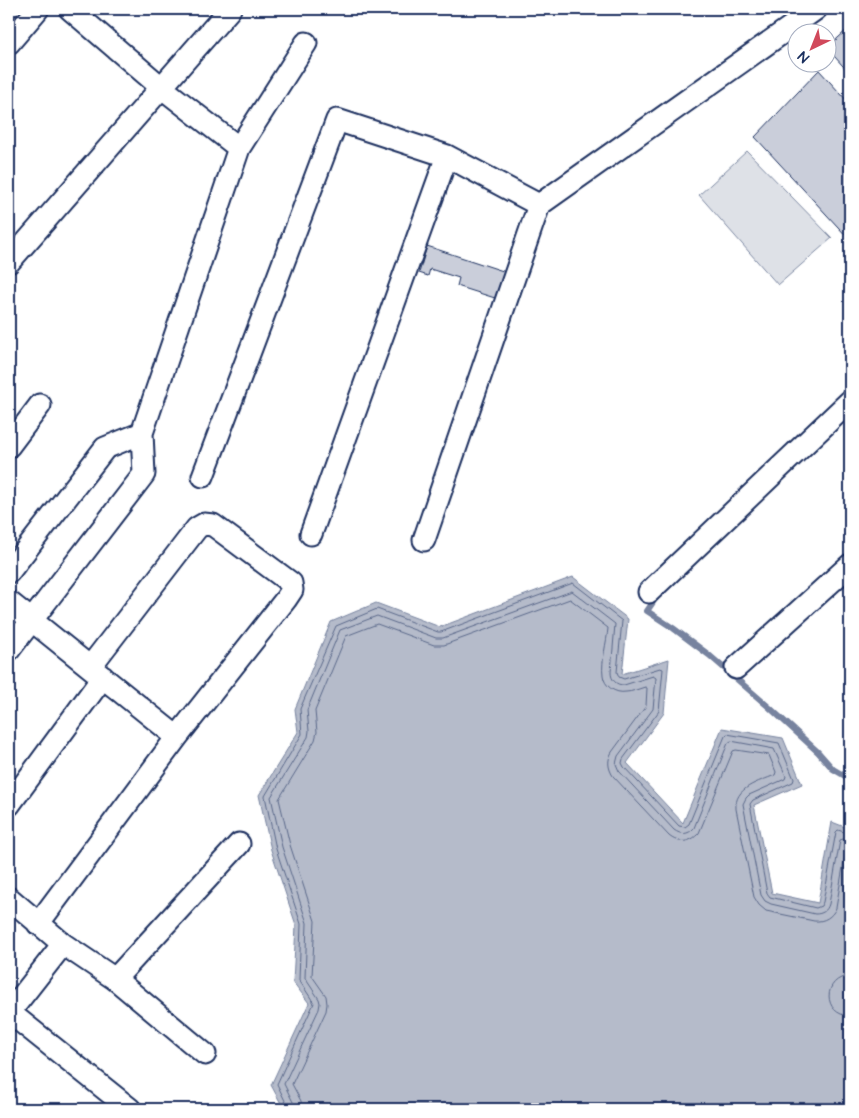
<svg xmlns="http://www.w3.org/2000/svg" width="859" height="1118" font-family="'Architects Daughter',sans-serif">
  <rect width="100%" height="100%" fill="#fff"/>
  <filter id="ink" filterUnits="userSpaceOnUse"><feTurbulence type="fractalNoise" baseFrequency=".02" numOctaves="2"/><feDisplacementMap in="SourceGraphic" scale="10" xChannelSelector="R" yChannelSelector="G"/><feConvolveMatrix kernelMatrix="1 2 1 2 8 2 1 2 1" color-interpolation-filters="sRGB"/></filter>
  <g filter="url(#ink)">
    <path fill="#dee1e7" stroke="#7c88a2" d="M747,151L832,238L778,285L699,195Z"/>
    <path fill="#b5bbca" stroke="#77839f" d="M573,577L628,619L622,674L669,659L664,713L627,763L683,823L722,728L783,738L802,784L754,805L772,893L818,903L832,822L850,829V994L847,995L850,1007V1109H284L271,1085L309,1003L293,982L296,925L271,850L259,795L298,732L295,709L331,622L376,603L440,627Z"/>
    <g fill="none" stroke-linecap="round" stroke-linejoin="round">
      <path stroke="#596789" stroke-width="1" d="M850,976C822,977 822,1015 850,1016
        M288,1109L287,1105L277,1084L314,1003L299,980L301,924L276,849L265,796L302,734L300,709L336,626L377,609L438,632H441L573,583L622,621L617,672L619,677L624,679L660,668L663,669L659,711L623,759L622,763L624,767L679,826L685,827L689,824L725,736L727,734L779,743L794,779L793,782L753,800L750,804L767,893L770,897L816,908L821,906L823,902L836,832L838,830L850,834
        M294,1109V1104L284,1084L319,1009L320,1003L319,999L305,978L307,923L282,847L271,797L308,737L309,731L307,710L340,630L377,616L436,638H443L572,591L615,624L611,672C611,680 616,685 624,685L653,676L656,678L653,709L618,756L616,764L619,771L674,830C681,835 688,835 694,828L728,743L731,741L774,749L786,776L785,779L749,795L746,798L743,804L761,895L765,901L771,904L815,914C822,914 827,911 829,904L840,840L843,839L850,840
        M302,1109L301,1101L292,1084L326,1011L327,1004L326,996L312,976L315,921L290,845L279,799L315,740L317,732L315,711L346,636L377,624L434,645H444L570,599L608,628C607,642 601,661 603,675C604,686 615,694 626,692C632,692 638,689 645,687L647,688L646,706L612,752C607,760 608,768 613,776L669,836C679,844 690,843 699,833L733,751L736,750L769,755L776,772L775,775C759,782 734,787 736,809L754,897L759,905L766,911L814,921C824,922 832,917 836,908L846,849L850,847"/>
      <path stroke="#77839f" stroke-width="6" d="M658,595L647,611L673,628L709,655L770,708L818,752L833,769L850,779"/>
    </g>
    <path fill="#caceda" stroke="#1b2f5e" d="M850,27V74L827,48Z
      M819,70L850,104V240L755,137Z
      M427,246L506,272L498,299L457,286L459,278L430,269L428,276L419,273Z"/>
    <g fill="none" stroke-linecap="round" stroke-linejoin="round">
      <g stroke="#1b2f5e" stroke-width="25">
        <path id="minor" d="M70,9L161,87L239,148
          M9,43L38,9
          M9,262L230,9
          M9,446L40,405
          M203,476L337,120L447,156L539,205L816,9
          M311,534L447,156
          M424,540L539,205
          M9,572L105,448L142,433
          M649,592L850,401
          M9,602L177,737
          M9,650L144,474L142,433L239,148L306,43
          M736,668L850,565
          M9,805L103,677
          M9,898L63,944L115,979L205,1054
          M38,924L177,737L286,599L292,590L291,583L213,525L204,524L197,528L90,667
          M115,979L239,844
          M9,1012L130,1109
          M9,1013L63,944"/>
      </g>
      <use href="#minor" stroke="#fff" stroke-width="21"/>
    </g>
  </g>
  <rect width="859" height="1118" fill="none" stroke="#fff" stroke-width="30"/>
  <rect x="15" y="15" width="829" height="1088" fill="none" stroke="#1b2f5e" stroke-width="2" filter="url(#ink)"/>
  <g transform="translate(812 48) rotate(223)"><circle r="24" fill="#ffffff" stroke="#a4acbf"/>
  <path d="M0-4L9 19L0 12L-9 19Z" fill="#d1495b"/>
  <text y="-8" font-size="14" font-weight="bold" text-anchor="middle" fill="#1b2f5e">N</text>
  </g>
</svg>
